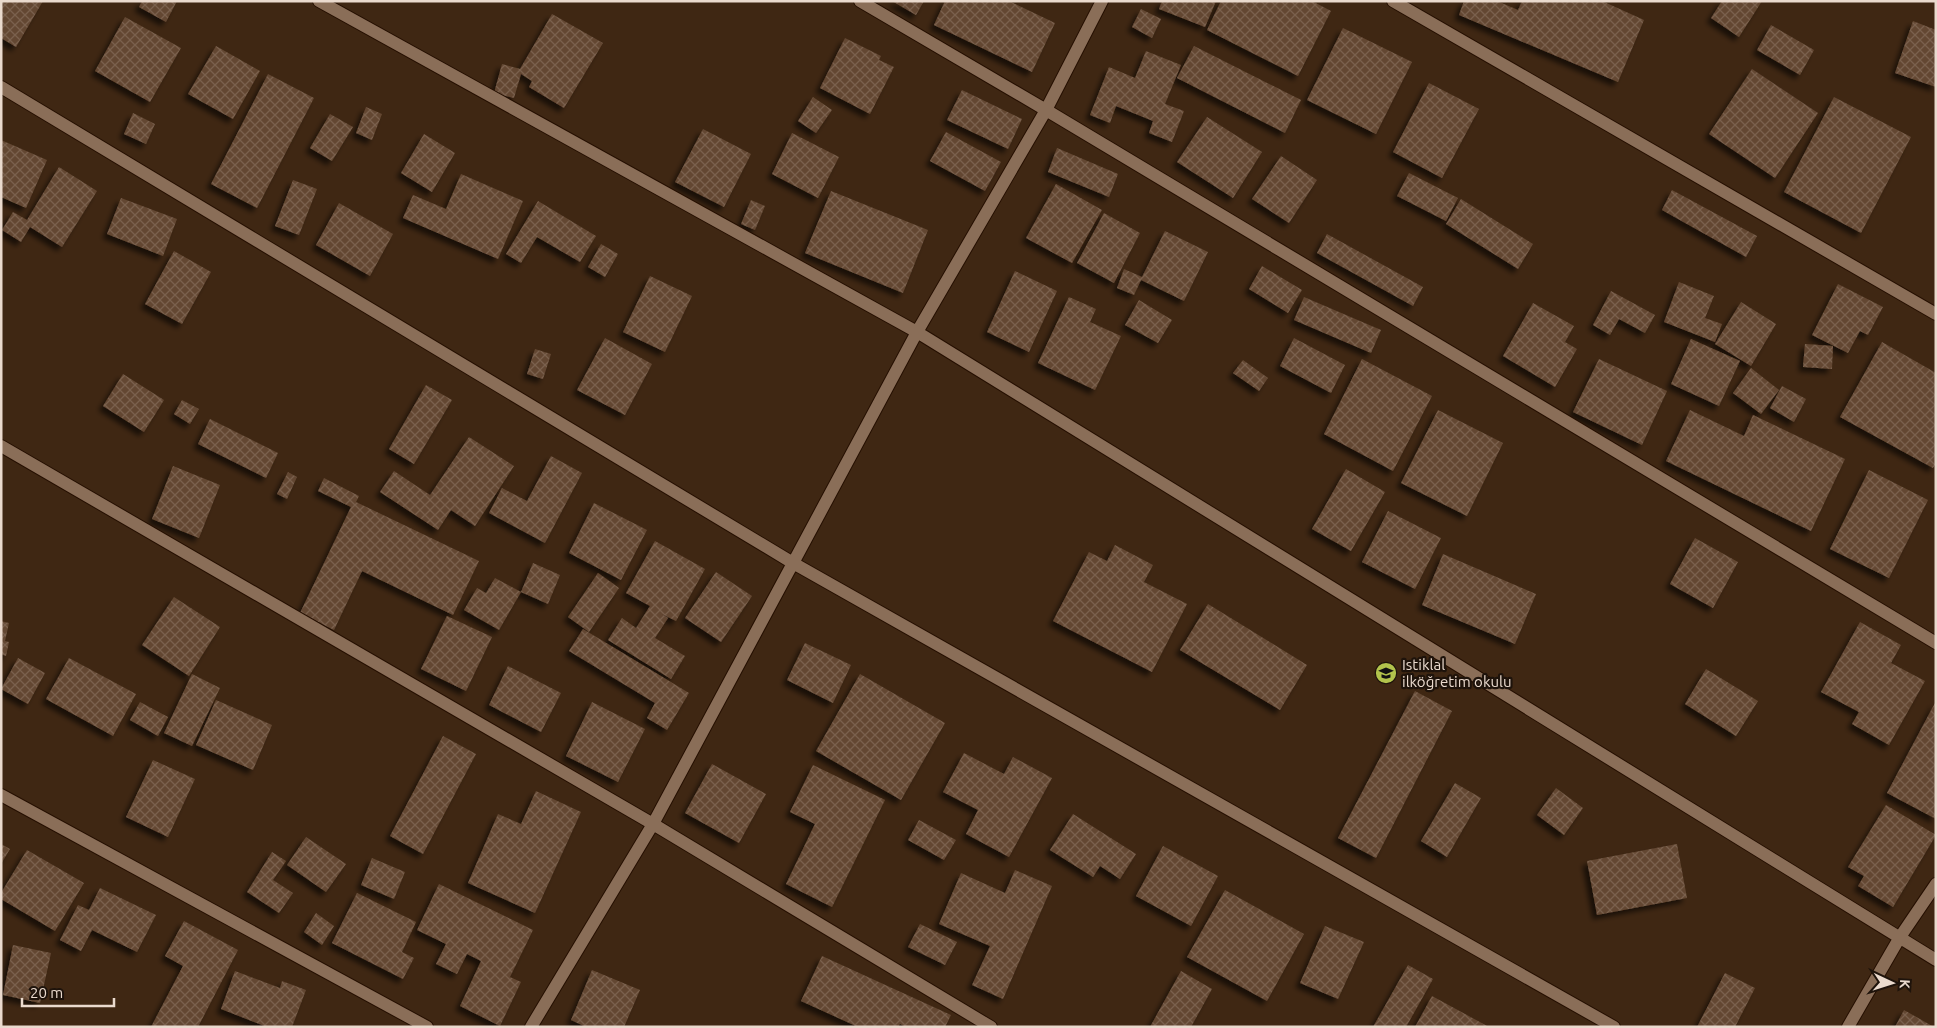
<svg xmlns="http://www.w3.org/2000/svg" width="1937" height="1028" font-family="Ubuntu,sans-serif">
  <defs>
    <pattern id="building-cross-hatch" width="8" height="8" patternUnits="userSpaceOnUse" patternTransform="scale(1.25)"><rect width="8" height="8" fill="#634732"/><path d="M0 0l8 8M0 8l8-8" fill="none" stroke="#7a614e"/></pattern>
    <filter id="shadow"><feDropShadow dx="-4.5" dy="4.5" stdDeviation="2.5" flood-color="#0009"/></filter>
  </defs>
  <rect width="100%" height="100%" fill="#3f2713"/>
  <path fill="url(#building-cross-hatch)" filter="url(#shadow)" d="M1,1H43L16,47L1,38Z
    M142,1H177L166,22L139,7Z
    M892,1H924L916,15Z
    M945,1H1009L1055,23L1032,72L934,25Z
    M1162,1H1216L1205,27L1159,9Z
    M1221,1H1312L1331,11L1298,76L1207,30Z
    M1464,1H1497L1518,10L1522,1H1602L1644,20L1618,82L1459,15Z
    M1722,1H1762L1739,37L1711,18Z
    M1141,9L1161,19L1152,38L1132,27Z
    M552,14L603,43L564,108L529,87L532,81L521,74L514,98L494,93L502,64L520,69Z
    M125,17L181,48L150,102L95,71Z
    M1913,21L1936,30V87L1895,73Z
    M1771,25L1814,50L1800,75L1757,50Z
    M1343,28L1412,62L1376,134L1307,100Z
    M845,38L881,56L879,60L894,67L870,114L820,88Z
    M216,46L260,71L233,119L188,94Z
    M1194,46L1301,100L1285,133L1177,78Z
    M1146,51L1181,65L1165,104L1184,111L1172,142L1149,133L1153,121L1116,106L1110,123L1090,115L1109,67L1135,78Z
    M1752,69L1818,113L1775,178L1709,134Z
    M268,74L314,98L257,208L211,184Z
    M1429,83L1479,109L1442,178L1393,152Z
    M962,90L1022,119L1008,149L947,120Z
    M813,97L832,110L816,133L798,121Z
    M1834,97L1911,137L1861,233L1784,192Z
    M366,107L382,114L372,140L356,133Z
    M133,113L155,124L146,144L124,134Z
    M330,114L353,127L332,161L310,148Z
    M1207,117L1262,152L1233,198L1177,162Z
    M703,129L751,154L724,207L675,182Z
    M946,132L1001,162L985,191L930,161Z
    M792,133L839,157L818,198L772,174Z
    M424,134L455,153L432,192L401,173Z
    M1,140L47,160L26,208L1,197Z
    M1057,148L1118,174L1109,197L1048,172Z
    M1281,156L1317,180L1289,223L1252,199Z
    M59,167L97,191L62,247L30,227L21,242L2,230L13,212L27,220Z
    M1409,173L1458,198L1446,221L1397,196Z
    M461,174L523,201L498,259L403,218L413,195L446,209Z
    M293,180L317,189L299,235L275,226Z
    M1056,184L1102,210L1072,263L1026,238Z
    M1672,190L1757,236L1746,257L1662,210Z
    M831,191L928,230L903,293L805,253Z
    M121,198L177,219L163,256L107,234Z
    M1461,199L1533,244L1518,269L1446,224Z
    M751,200L765,206L755,230L741,224Z
    M538,201L596,236L580,262L537,237L521,263L506,254Z
    M339,203L393,234L370,276L316,245Z
    M1104,213L1140,233L1114,283L1077,263Z
    M1165,231L1208,252L1184,301L1141,280L1134,295L1117,288L1124,269L1142,277Z
    M1327,234L1423,287L1413,306L1317,253Z
    M601,244L618,254L605,277L588,267Z
    M174,251L211,272L182,324L145,304Z
    M1262,266L1302,290L1288,313L1249,289Z
    M1015,271L1057,291L1029,352L987,332Z
    M650,276L692,296L665,352L623,332Z
    M1679,282L1714,296L1705,318L1722,324L1715,342L1664,322Z
    M1838,284L1883,307L1868,335L1860,331L1848,353L1812,335Z
    M1611,291L1655,315L1645,333L1619,319L1610,335L1593,325Z
    M1069,297L1096,309L1090,322L1121,336L1095,390L1038,363Z
    M1304,297L1381,330L1371,353L1294,320Z
    M1139,300L1172,320L1158,343L1125,325Z
    M1741,302L1776,324L1751,366L1715,344Z
    M1533,303L1574,326L1565,342L1577,349L1555,387L1503,356Z
    M605,338L652,364L625,415L577,390Z
    M1294,338L1345,365L1331,393L1280,366Z
    M1691,339L1740,361L1719,406L1671,384Z
    M1882,342L1936,373V463L1933,468L1840,417Z
    M1805,344L1833,346L1832,369L1803,367Z
    M535,349L551,354L543,379L527,374Z
    M1362,359L1432,396L1393,471L1324,434Z
    M1599,359L1667,391L1642,445L1573,412Z
    M1243,360L1268,378L1259,391L1233,373Z
    M1751,368L1779,390L1761,414L1733,393Z
    M123,374L164,400L144,432L103,406Z
    M426,385L452,400L414,464L389,449Z
    M1782,386L1806,399L1794,422L1770,408Z
    M182,400L199,409L190,424L174,414Z
    M1438,410L1503,443L1467,516L1401,483Z
    M1690,410L1744,436L1753,415L1845,459L1811,531L1666,461Z
    M210,419L278,453L266,478L198,444Z
    M469,437L514,466L475,526L451,510L438,530L380,492L394,471L430,495Z
    M551,456L582,473L545,543L489,513L502,488L527,501Z
    M173,466L220,485L199,538L152,519Z
    M1346,469L1385,492L1351,551L1312,529Z
    M1869,470L1928,500L1889,578L1830,549Z
    M288,472L297,477L287,499L277,494Z
    M324,478L359,496L356,502L479,561L453,615L362,571L334,630L300,613L351,507L318,491Z
    M594,503L647,530L621,580L569,553Z
    M1388,511L1441,538L1415,589L1362,562Z
    M1695,538L1738,562L1713,608L1670,584Z
    M655,541L705,569L676,621L662,614L668,618L655,638L685,656L671,679L608,640L622,618L636,628L650,606L626,593Z
    M1115,545L1153,565L1144,582L1187,604L1152,672L1053,621L1089,552L1107,561Z
    M1443,554L1536,594L1515,644L1422,605Z
    M533,563L560,575L548,604L521,592Z
    M716,572L752,596L721,642L685,618Z
    M598,573L619,588L589,632L568,617Z
    M495,578L521,592L499,630L464,610L477,588L486,593Z
    M174,597L220,627L189,676L142,645Z
    M1208,604L1307,665L1280,710L1180,650Z
    M447,616L492,637L466,691L421,669Z
    M1,621L9,623L5,641L9,642L6,656L1,654Z
    M1860,622L1901,645L1891,663L1925,681L1889,745L1852,724L1859,712L1821,692Z
    M583,629L689,693L667,730L647,718L655,703L569,651Z
    M805,643L851,665L833,703L787,680Z
    M18,658L45,673L28,704L1,689Z
    M69,658L136,694L113,736L46,699Z
    M508,666L561,693L541,732L489,705Z
    M1706,669L1758,701L1736,736L1685,704Z
    M192,674L220,688L192,746L164,733Z
    M860,674L945,723L901,800L816,751Z
    M1415,691L1452,711L1376,858L1338,838Z
    M216,700L272,725L253,770L196,745Z
    M1936,701V819L1887,793Z
    M140,702L168,717L158,736L130,720Z
    M592,702L645,729L618,782L566,756Z
    M443,736L476,754L423,854L390,836Z
    M964,753L1004,774L1013,757L1052,778L1009,857L966,834L978,810L943,792Z
    M153,760L195,779L168,837L126,817Z
    M712,764L766,794L739,843L685,813Z
    M813,765L885,800L832,907L786,884L815,824L790,812Z
    M1455,783L1481,798L1447,857L1421,841Z
    M1556,788L1583,808L1564,835L1537,815Z
    M536,791L581,812L535,913L468,883L498,814L521,824Z
    M1886,805L1936,835L1893,907L1858,886L1864,876L1848,867Z
    M1073,814L1136,854L1120,879L1100,866L1093,877L1050,850Z
    M919,820L956,840L944,860L908,840Z
    M306,837L346,864L326,892L287,865Z
    M1,844L10,849L1,864Z
    M1677,844L1687,898L1597,915L1587,861Z
    M1163,846L1218,876L1191,926L1136,896Z
    M27,850L84,883L55,931L1,899V893Z
    M272,852L286,861L273,880L293,893L279,913L247,892Z
    M372,858L405,872L394,899L361,885Z
    M1015,870L1052,886L1003,999L972,985L990,946L939,924L961,873L1005,893Z
    M439,884L533,930L510,977L521,982L500,1026L460,1006L481,961L467,954L457,974L436,964L446,944L417,930Z
    M100,888L156,915L137,952L92,930L81,951L60,940L78,905L89,910Z
    M1225,890L1304,934L1267,1001L1187,957Z
    M357,893L416,922L402,952L414,958L403,979L332,943Z
    M316,913L334,926L322,945L304,932Z
    M184,921L238,950L198,1027H151L183,966L165,956Z
    M920,924L957,942L945,965L908,947Z
    M1325,926L1364,942L1338,999L1300,983Z
    M13,945L51,953L40,1003L3,995Z
    M822,956L951,1015L945,1027H906L900,1024L898,1027H858L801,1001Z
    M1408,965L1433,979L1406,1027H1373Z
    M592,970L640,990L624,1027H586L571,1020Z
    M235,971L280,988L282,981L306,990L292,1027H267L221,1009Z
    M1181,971L1212,989L1191,1027H1150Z
    M1725,973L1755,988L1735,1027H1697Z
    M1432,996L1489,1027H1415Z
    M1904,1010L1934,1027H1895Z"/>
  <g fill="none" stroke-linecap="round" stroke-linejoin="round">
    <g stroke="#250f00" stroke-width="14">
      <path id="minor" d="M319,1L917,332L1936,960
        M860,1L1046,110L1936,643
        M1393,1L1936,314
        M1,87L793,563L1614,1027
        M1,446L653,824L991,1027
        M1,795L427,1027
        M531,1027L653,824L917,332L1046,110L1102,1
        M1848,1027L1900,937L1936,884"/>
    </g>
    <use href="#minor" stroke="#8a6e58" stroke-width="12"/>
  </g>
  <defs>
    <g id="school-disc" transform="scale(1.125)"><circle r="9.5" fill="#b2c34c" stroke="#1e130b"/><path d="M0-5L7-2L0 1L-7-2ZM-4 1L0 2.5L4 1V4Q0 6-4 4Z" fill="#111"/></g>
  </defs>
  <g fill-rule="evenodd">
    <use href="#school-disc" x="1386" y="673"/>
  </g>
  <g text-anchor="middle" dominant-baseline="central" stroke-width="4.5" stroke-linejoin="round" paint-order="stroke">
    <g font-size="15" fill="#eadace" stroke="#1e130b" text-anchor="start">
      <text x="1402" y="664">Istiklal<tspan x="1402" dy="17">ilköğretim okulu</tspan></text>
    </g>
  </g>
  <rect width="1937" height="1028" fill="none" stroke="#eadace" stroke-width="5"/>
  <g transform="translate(1892 983) rotate(94)" stroke="#1e130b" stroke-width="4" paint-order="stroke">
  <path d="M0-4L9 19L0 12L-9 19Z" fill="#eadace"/>
  <text y="-8" font-size="14" font-weight="bold" text-anchor="middle" fill="#eadace">K</text>
  </g>
  <path d="M22 998v8h92v-8" fill="none" stroke="#eadace" stroke-width="2.5"/>
  <text x="30" y="998" font-size="15" fill="#eadace" stroke="#1e130b" stroke-width="4" paint-order="stroke">20 m</text>
</svg>
